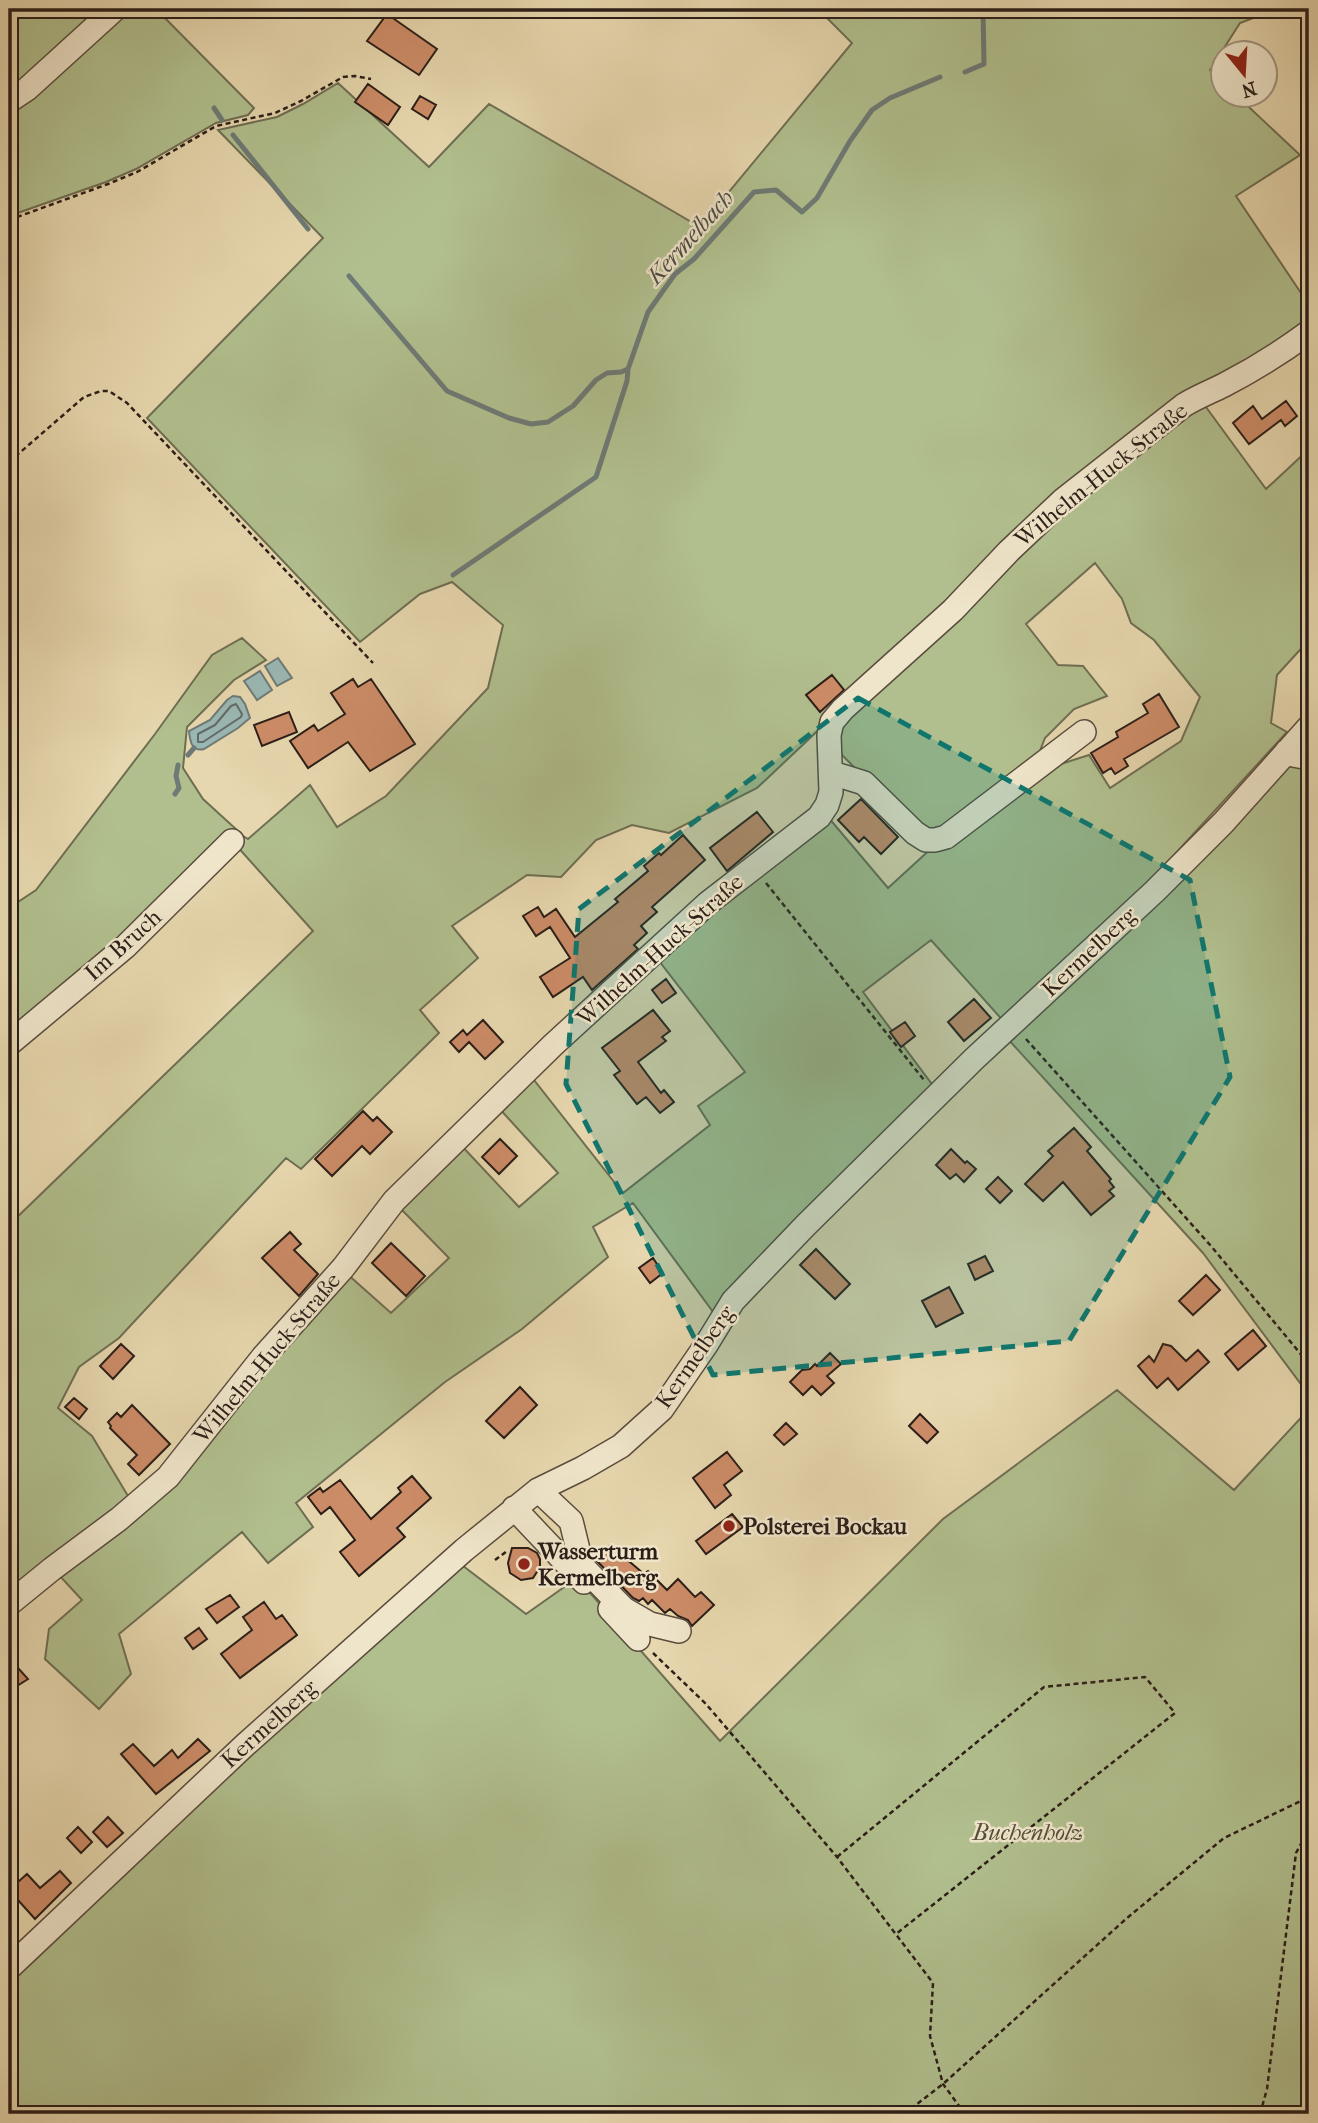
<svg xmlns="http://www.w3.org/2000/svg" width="1318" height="2123" font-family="'IM FELL French Canon',serif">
  <rect width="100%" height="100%" fill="#e7d7ae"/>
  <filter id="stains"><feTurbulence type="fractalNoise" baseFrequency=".00286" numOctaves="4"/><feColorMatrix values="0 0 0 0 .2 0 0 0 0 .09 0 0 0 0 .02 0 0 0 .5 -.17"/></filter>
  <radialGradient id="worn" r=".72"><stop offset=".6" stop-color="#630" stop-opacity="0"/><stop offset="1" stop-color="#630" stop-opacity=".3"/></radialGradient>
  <path fill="#b1bf8e" stroke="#6e6e53" stroke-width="2" d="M9,9H106L9,94Z
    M127,9H156L254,108L248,115L216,123L136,169L106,182L9,216V110L31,94Z
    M818,9H1277L1240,23L1210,70L1223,83L1224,94L1236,95L1300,155L1236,196L1309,305V325L1201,389L827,722L757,788L669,833L632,825L596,840L561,877L527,875L452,926L478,958L420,1010L439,1033L301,1169L286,1158L119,1338L79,1367L58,1408L92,1436L131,1501L9,1596V1225L313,931L235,844L243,836L248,839L310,785L337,827L386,796L488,688L503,625L452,582L420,594L360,642L147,418L323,238L218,130L277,117L303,104L338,83L429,167L489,104L700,227L852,43Z
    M1203,403L1266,489L1309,449V640L1277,675L1271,723L1287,732L1107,928L1006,1024L931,940L863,992L937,1091L716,1316L633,1203L593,1227L608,1257L522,1329L445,1382L296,1503L313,1527L268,1563L242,1532L119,1634L131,1674L99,1709L45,1659L49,1629L82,1600L57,1573L123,1523L346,1273L391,1313L449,1258L398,1206L459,1143L519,1207L558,1173L498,1107L530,1075L623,1193L710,1125L698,1106L745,1072L656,957L828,817L888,888L935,845L1039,771L1089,755L1110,788L1181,741L1200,697L1154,640L1131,623L1122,599L1095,563L1026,624L1058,665L1083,666L1107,696L1074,709L1045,738L1034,766L944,833L918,831L842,755L836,735L839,725L1012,554Z
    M242,638L266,660L234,680L187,727L183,768L203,799L237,830L231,837L9,1039V908L36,890L155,734L212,655Z
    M1309,738V1395L1203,1253L1007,1038Z
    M1117,1390L1234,1490L1309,1409V2114H9V1976L454,1559L526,1614L577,1578L720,1741L943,1519Z"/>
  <path fill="#9ab7b4" stroke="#6e7a76" stroke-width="2" d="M278,658L292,678L277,686L265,666Z
    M260,671L272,690L257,700L244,681Z
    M233,696L240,697L245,704L250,718L238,728L204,749C192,752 190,742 189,731L210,720L227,700Z"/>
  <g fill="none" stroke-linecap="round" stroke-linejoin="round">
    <path stroke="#626a66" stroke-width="2" d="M236,704L242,714L241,717L203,742H198V734L215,725L231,706Z"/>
    <path stroke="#6e7a76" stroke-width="5" d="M965,72L984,64L983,9
      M214,108L222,120
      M233,135L308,229
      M349,276L447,391L509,418L531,424L548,422L573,406L596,380L607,373L621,372L628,369L648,312L675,274L694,259L754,192L776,190L802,212L817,198L850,141L872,110L890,98L940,77
      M453,575L596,477L627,381L628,369
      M188,755L194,748
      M175,794L179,788L176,776L178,765"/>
  </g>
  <path fill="#cc8c67" stroke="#2b1e18" stroke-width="2" d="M387,14L437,49L419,75L367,41Z
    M368,84L400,107L388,125L355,102Z
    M420,96L436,105L428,119L412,109Z
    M1286,401L1297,416L1285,426L1281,420L1249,444L1233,423L1253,406L1262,419Z
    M832,675L844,690L820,712L806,695Z
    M353,679L358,687L371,679L415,744L370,771L348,742L308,768L290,741L314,725L318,731L345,714L331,693Z
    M1159,694L1179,727L1124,759L1128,766L1115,774L1111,768L1103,773L1091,753L1118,737L1116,732L1148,713L1143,704Z
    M289,712L297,732L262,746L254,725Z
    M861,799L898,837L881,854L864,837L859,842L838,820Z
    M757,812L773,832L727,871L710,848Z
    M683,835L705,860L652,907L657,912L641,926L647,933L634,945L638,949L592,990L583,977L553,997L540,977L570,958L550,927L536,936L523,916L538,907L544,917L556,909L575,937L618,902L615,899L648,871L644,866L659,853L661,855Z
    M666,979L676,993L662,1003L652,990Z
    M974,999L991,1018L964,1041L948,1022Z
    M653,1010L670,1031L662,1037L666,1041L638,1062L661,1093L664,1090L674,1102L660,1113L646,1097L637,1104L614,1075L620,1071L602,1048Z
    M483,1020L503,1042L485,1059L469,1042L459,1052L450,1042L463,1030L467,1035Z
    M905,1022L915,1036L901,1047L890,1032Z
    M363,1111L373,1121L377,1117L392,1132L370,1154L362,1146L332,1176L315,1159Z
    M1074,1128L1091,1147L1087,1151L1111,1179L1109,1181L1114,1187L1109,1191L1114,1196L1091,1215L1063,1182L1043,1201L1025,1184L1053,1156L1048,1151Z
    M500,1139L517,1156L499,1174L482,1157Z
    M951,1149L965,1163L967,1161L976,1169L964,1182L956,1174L950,1179L936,1165Z
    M998,1177L1012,1191L1000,1203L986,1189Z
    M290,1232L301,1244L294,1250L318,1274L299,1296L262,1258Z
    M391,1243L425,1276L406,1296L372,1263Z
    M816,1249L850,1284L835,1299L800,1265Z
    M985,1256L993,1271L975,1280L968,1264Z
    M653,1258L663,1273L650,1283L639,1268Z
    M1206,1275L1220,1290L1193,1315L1179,1301Z
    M949,1287L963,1313L936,1327L922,1301Z
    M1253,1330L1266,1346L1238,1370L1225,1354Z
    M121,1344L134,1356L113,1379L100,1366Z
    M1163,1344L1171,1346L1186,1361L1198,1350L1209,1362L1178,1390L1168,1378L1157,1388L1138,1366L1149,1356L1154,1362Z
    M830,1353L841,1364L827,1376L834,1383L821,1395L812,1386L803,1395L790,1382L802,1370L810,1369L815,1364L817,1366Z
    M520,1387L537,1405L504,1438L486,1421Z
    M74,1398L87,1409L79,1419L65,1407Z
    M132,1405L170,1444L139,1475L128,1464L137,1455L110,1428L111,1426L108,1422L117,1413L121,1417Z
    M920,1414L938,1432L927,1443L909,1426Z
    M786,1423L797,1434L784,1445L774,1435Z
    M727,1452L742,1471L724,1485L731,1495L715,1508L693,1478Z
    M412,1476L431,1498L397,1528L405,1537L359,1576L340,1552L355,1540L330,1507L321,1514L308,1497L320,1488L323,1492L340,1480L371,1519L401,1492L398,1488Z
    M732,1514L743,1527L706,1554L696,1541Z
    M610,1545L644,1574L648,1571L667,1590L678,1579L695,1597L701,1592L714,1605L692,1626L688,1620L678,1616L670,1609L665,1613L652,1600L648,1604L643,1598L639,1601L633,1598L595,1559Z
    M512,1548H528L537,1553L540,1559V1567L533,1578L521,1580L510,1573L508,1563Z
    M230,1595L239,1607L217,1623L206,1609Z
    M264,1602L276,1619L282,1615L297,1635L240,1678L221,1654L252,1630L243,1617Z
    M199,1628L207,1639L193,1649L185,1638Z
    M9,1658L28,1679L9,1691Z
    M198,1739L210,1751L156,1794L121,1754L133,1744L154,1766L172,1750L178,1758Z
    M108,1817L123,1833L107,1847L93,1832Z
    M78,1827L92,1842L81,1853L67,1838Z
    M60,1871L71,1883L35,1919L9,1890L27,1874L40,1888Z"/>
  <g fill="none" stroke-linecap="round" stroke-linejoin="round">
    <g stroke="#5a4c3e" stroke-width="26">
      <path id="minor" d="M9,101L27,89L115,9
        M1287,751L1293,755L1309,758
        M832,773L864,783L915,833L926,840H935L946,837L1084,732
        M9,1044L125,947L232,841
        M538,1490L571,1521L582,1566L624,1609L650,1624L679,1631
        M514,1508L584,1582
        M9,1604L52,1569L119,1519L168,1477L263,1357L343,1268L394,1201L553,1045L708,903L819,817L827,805L831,792L829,735L832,722L843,709L953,610L1009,551L1063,500L1184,405C1197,397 1210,392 1224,385C1253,370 1282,352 1309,332
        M610,1609L638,1639
        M9,1968L245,1745L464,1550L538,1490L583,1468L621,1446L662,1409L706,1345L733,1301L806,1225L974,1059L1155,891L1223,823L1309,727"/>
    </g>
    <path stroke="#2b1e18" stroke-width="2.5" stroke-dasharray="5 3.5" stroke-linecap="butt" d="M9,220L108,184L137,172L216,126L275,113L301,101L343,77L355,76L371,79
      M9,462L84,397L101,391H109L127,403L373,663
      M766,883L924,1080
      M1026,1039L1211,1246L1309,1364
      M495,1560L507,1551
      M653,1653L706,1704L837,1857L933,1983L930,2036L943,2084L965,2114
      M837,1857L1044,1687L1145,1677L1175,1713L896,1934
      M904,2114L943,2084L1127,1918L1224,1838L1309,1797
      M1260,2114L1267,2089L1296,1853L1309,1829"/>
    <use href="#minor" stroke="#efe5ca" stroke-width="23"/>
  </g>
  <path fill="#0f766e" fill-opacity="0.2" stroke="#0f766e" stroke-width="5" stroke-dasharray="14 9" stroke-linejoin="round" d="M858,698L1190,880L1230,1077L1069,1341L713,1375L566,1084L579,909Z"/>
  <g fill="#8f2418" stroke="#efe5ca" stroke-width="2.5">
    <circle cx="729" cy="1526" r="7"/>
    <circle cx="524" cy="1564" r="7"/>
  </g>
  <g text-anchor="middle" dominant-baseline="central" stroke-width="5" stroke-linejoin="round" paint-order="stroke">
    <g font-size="23" fill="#2b1e18" stroke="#efe5ca">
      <text transform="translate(1101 475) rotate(-39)">Wilhelm-Huck-Straße</text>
      <text transform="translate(123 945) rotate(-42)">Im Bruch</text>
      <text transform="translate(660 950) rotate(-42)">Wilhelm-Huck-Straße</text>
      <text transform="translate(1089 952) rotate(-43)">Kermelberg</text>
      <text transform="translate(695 1357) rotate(-55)">Kermelberg</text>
      <text transform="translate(267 1358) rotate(-50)">Wilhelm-Huck-Straße</text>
      <text transform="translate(269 1724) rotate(-42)">Kermelberg</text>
    </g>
    <g font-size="23" font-weight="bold" fill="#2b1e18" stroke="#efe5ca" text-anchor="start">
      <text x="743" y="1526">Polsterei Bockau</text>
      <text x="538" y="1551">Wasserturm<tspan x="538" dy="26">Kermelberg</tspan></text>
    </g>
    <g font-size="23" font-style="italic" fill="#534e3b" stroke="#efe5ca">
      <text x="1028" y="1832">Buchenholz</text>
    </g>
    <g font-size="24" font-style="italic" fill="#4c4c47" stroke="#efe5ca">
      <text transform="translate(690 237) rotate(-48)">Kermelbach</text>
    </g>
  </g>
  <rect width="1318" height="2123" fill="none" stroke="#e7d7ae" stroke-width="35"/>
  <rect x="10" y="10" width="1297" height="2102" fill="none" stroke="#2b1e18" stroke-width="3.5"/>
  <rect x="18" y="18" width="1283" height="2088" fill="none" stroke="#2b1e18" stroke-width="2"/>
  <g transform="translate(1244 74) rotate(162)"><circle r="33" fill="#efe5ca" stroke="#a19583" stroke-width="2"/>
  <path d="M0-5L12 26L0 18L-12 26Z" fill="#8f2418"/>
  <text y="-10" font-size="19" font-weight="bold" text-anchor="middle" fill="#2b1e18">N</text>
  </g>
  <rect width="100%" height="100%" filter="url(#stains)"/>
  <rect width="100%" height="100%" fill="url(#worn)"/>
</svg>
